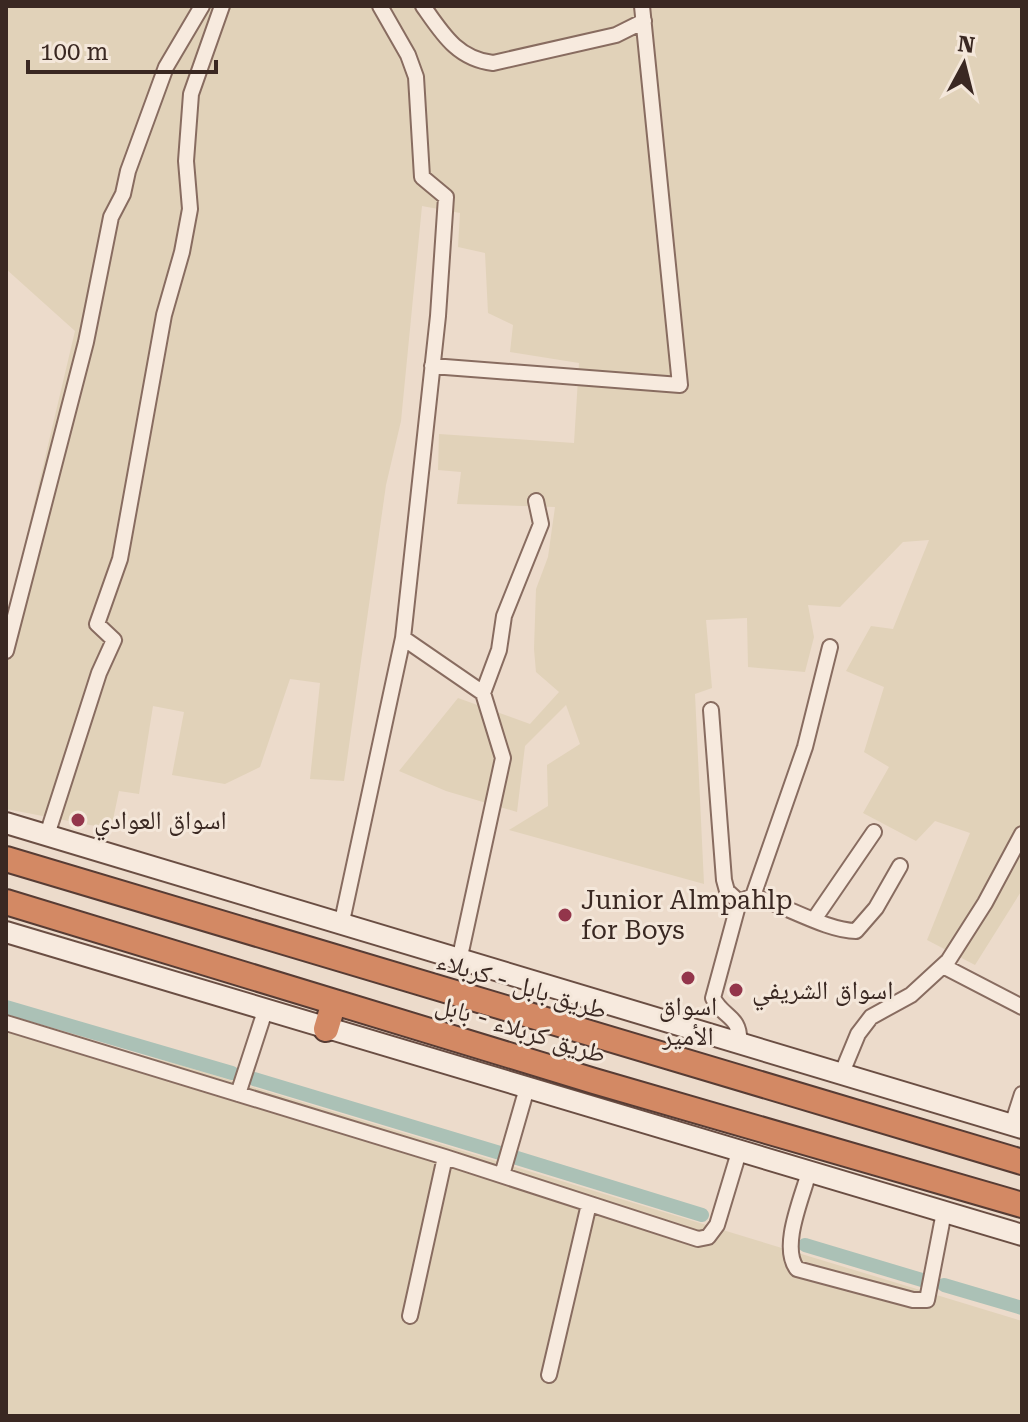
<svg xmlns="http://www.w3.org/2000/svg" width="1028" height="1422" font-family="'Roboto Serif','Noto Naskh Arabic',serif">
  <rect width="100%" height="100%" fill="#ecdbcb"/>
  <path fill="#e1d2b9" d="M6,6H1022V890L975,965L927,940L970,833L935,821L916,841L863,813L889,767L864,752L884,687L846,671L871,626L893,629L929,540L903,542L840,607L808,605L814,637L805,672L748,667L747,618L706,620L712,688L695,694L704,884L509,830L548,806L547,765L580,744L566,705L525,746L517,812L446,791L399,771L458,698L530,724L559,692L536,672L534,649L536,589L548,557L555,507L457,504L461,472L438,470L439,434L574,443L579,363L510,352L513,325L488,313L485,253L458,247L460,213L422,206L401,421L386,485L344,781L310,779L320,683L290,679L260,767L225,784L172,775L184,712L153,706L139,794L119,791L111,829L6,809V623L75,331L6,269Z
    M6,1020L180,1065L1022,1321V1416H6Z"/>
  <g fill="none" stroke-linecap="round" stroke-linejoin="round">
    <path stroke="#abc1b6" stroke-width="14" d="M6,1007L232,1073
      M254,1079L500,1153
      M517,1158L702,1215
      M805,1245L922,1280
      M944,1285L1022,1308"/>
    <g stroke="#886c60" stroke-width="18">
      <path id="street" d="M423,6C442,33 457,59 493,63L616,35L644,21
        M432,366L680,385L642,6
        M403,638L483,693L503,758L459,961
        M6,651L86,342L111,217L123,194L128,171L166,67L202,6
        M483,693L499,650L504,616L541,524L536,501
        M711,710L724,880L727,891L739,902
        M47,835L99,673L114,640L97,624L120,559L164,315L182,252L190,209L186,161L191,94L222,6
        M753,896C785,905 827,931 856,931L876,908L900,866
        M739,902L753,896L805,747L830,647
        M739,902L713,998C723,1018 741,1016 739,1042
        M815,918L874,832
        M341,926L403,638L438,316L446,197L422,177L416,77L408,55L380,6
        M943,966L1022,1007
        M6,1023L445,1157L698,1239L708,1237L717,1225L739,1152
        M841,1075L858,1034L871,1017L911,995L948,961L985,903L1022,834
        M238,1094L265,1011
        M1012,1125L1022,1094
        M809,1172C802,1198 780,1247 797,1269L913,1300H927L944,1212
        M502,1175L527,1088
        M410,1316L445,1157
        M549,1375L589,1204"/>
    </g>
    <g stroke="#6a4e43" stroke-width="24">
      <path id="secondary" d="M6,823L1022,1128
        M6,932L1022,1235"/>
    </g>
    <g stroke="#573c34" stroke-width="28">
      <path id="highway" d="M6,859L1022,1162
        M6,902L594,1081L1022,1205
        M326,1029L334,1002"/>
    </g>
    <use href="#street" stroke="#f7eade" stroke-width="14"/>
    <use href="#secondary" stroke="#f7eade" stroke-width="20"/>
    <use href="#highway" stroke="#d38964" stroke-width="24"/>
  </g>
  <g fill="#93354b" stroke="#f4e7da" stroke-width="3">
    <circle cx="78" cy="820" r="8"/>
    <circle cx="565" cy="915" r="8"/>
    <circle cx="688" cy="978" r="8"/>
    <circle cx="736" cy="990" r="8"/>
  </g>
  <g text-anchor="middle" dominant-baseline="central" stroke-width="6" stroke-linejoin="round" paint-order="stroke">
    <g font-size="26" fill="#3a2822" stroke="#f4e7da" text-anchor="start">
      <text x="94" y="820">اسواق العوادي</text>
      <text x="581" y="900">Junior Almpahlp<tspan x="581" dy="30">for Boys</tspan></text>
      <text x="752" y="990">اسواق الشريفي</text>
      <text x="688" y="1006" text-anchor="middle">اسواق<tspan x="688" dy="30">الأمير</tspan></text>
    </g>
    <g font-size="26" fill="#3a2822" stroke="#f4e7da">
      <text transform="translate(522 985) rotate(17)">طريق بابل - كربلاء</text>
      <text transform="translate(521 1029) rotate(17)">طريق كربلاء - بابل</text>
    </g>
  </g>
  <rect width="1028" height="1422" fill="none" stroke="#3a2822" stroke-width="16"/>
  <g transform="translate(964 64) rotate(7)" stroke="#f4e7da" stroke-width="6" paint-order="stroke">
  <path d="M0-6L14 30L0 20L-14 30Z" fill="#3a2822"/>
  <text y="-12" font-size="22" font-weight="bold" text-anchor="middle" fill="#3a2822">N</text>
  </g>
  <path d="M28 60v12h188v-12" fill="none" stroke="#3a2822" stroke-width="4"/>
  <text x="40" y="60" font-size="24" fill="#3a2822" stroke="#f4e7da" stroke-width="6" paint-order="stroke">100 m</text>
</svg>
